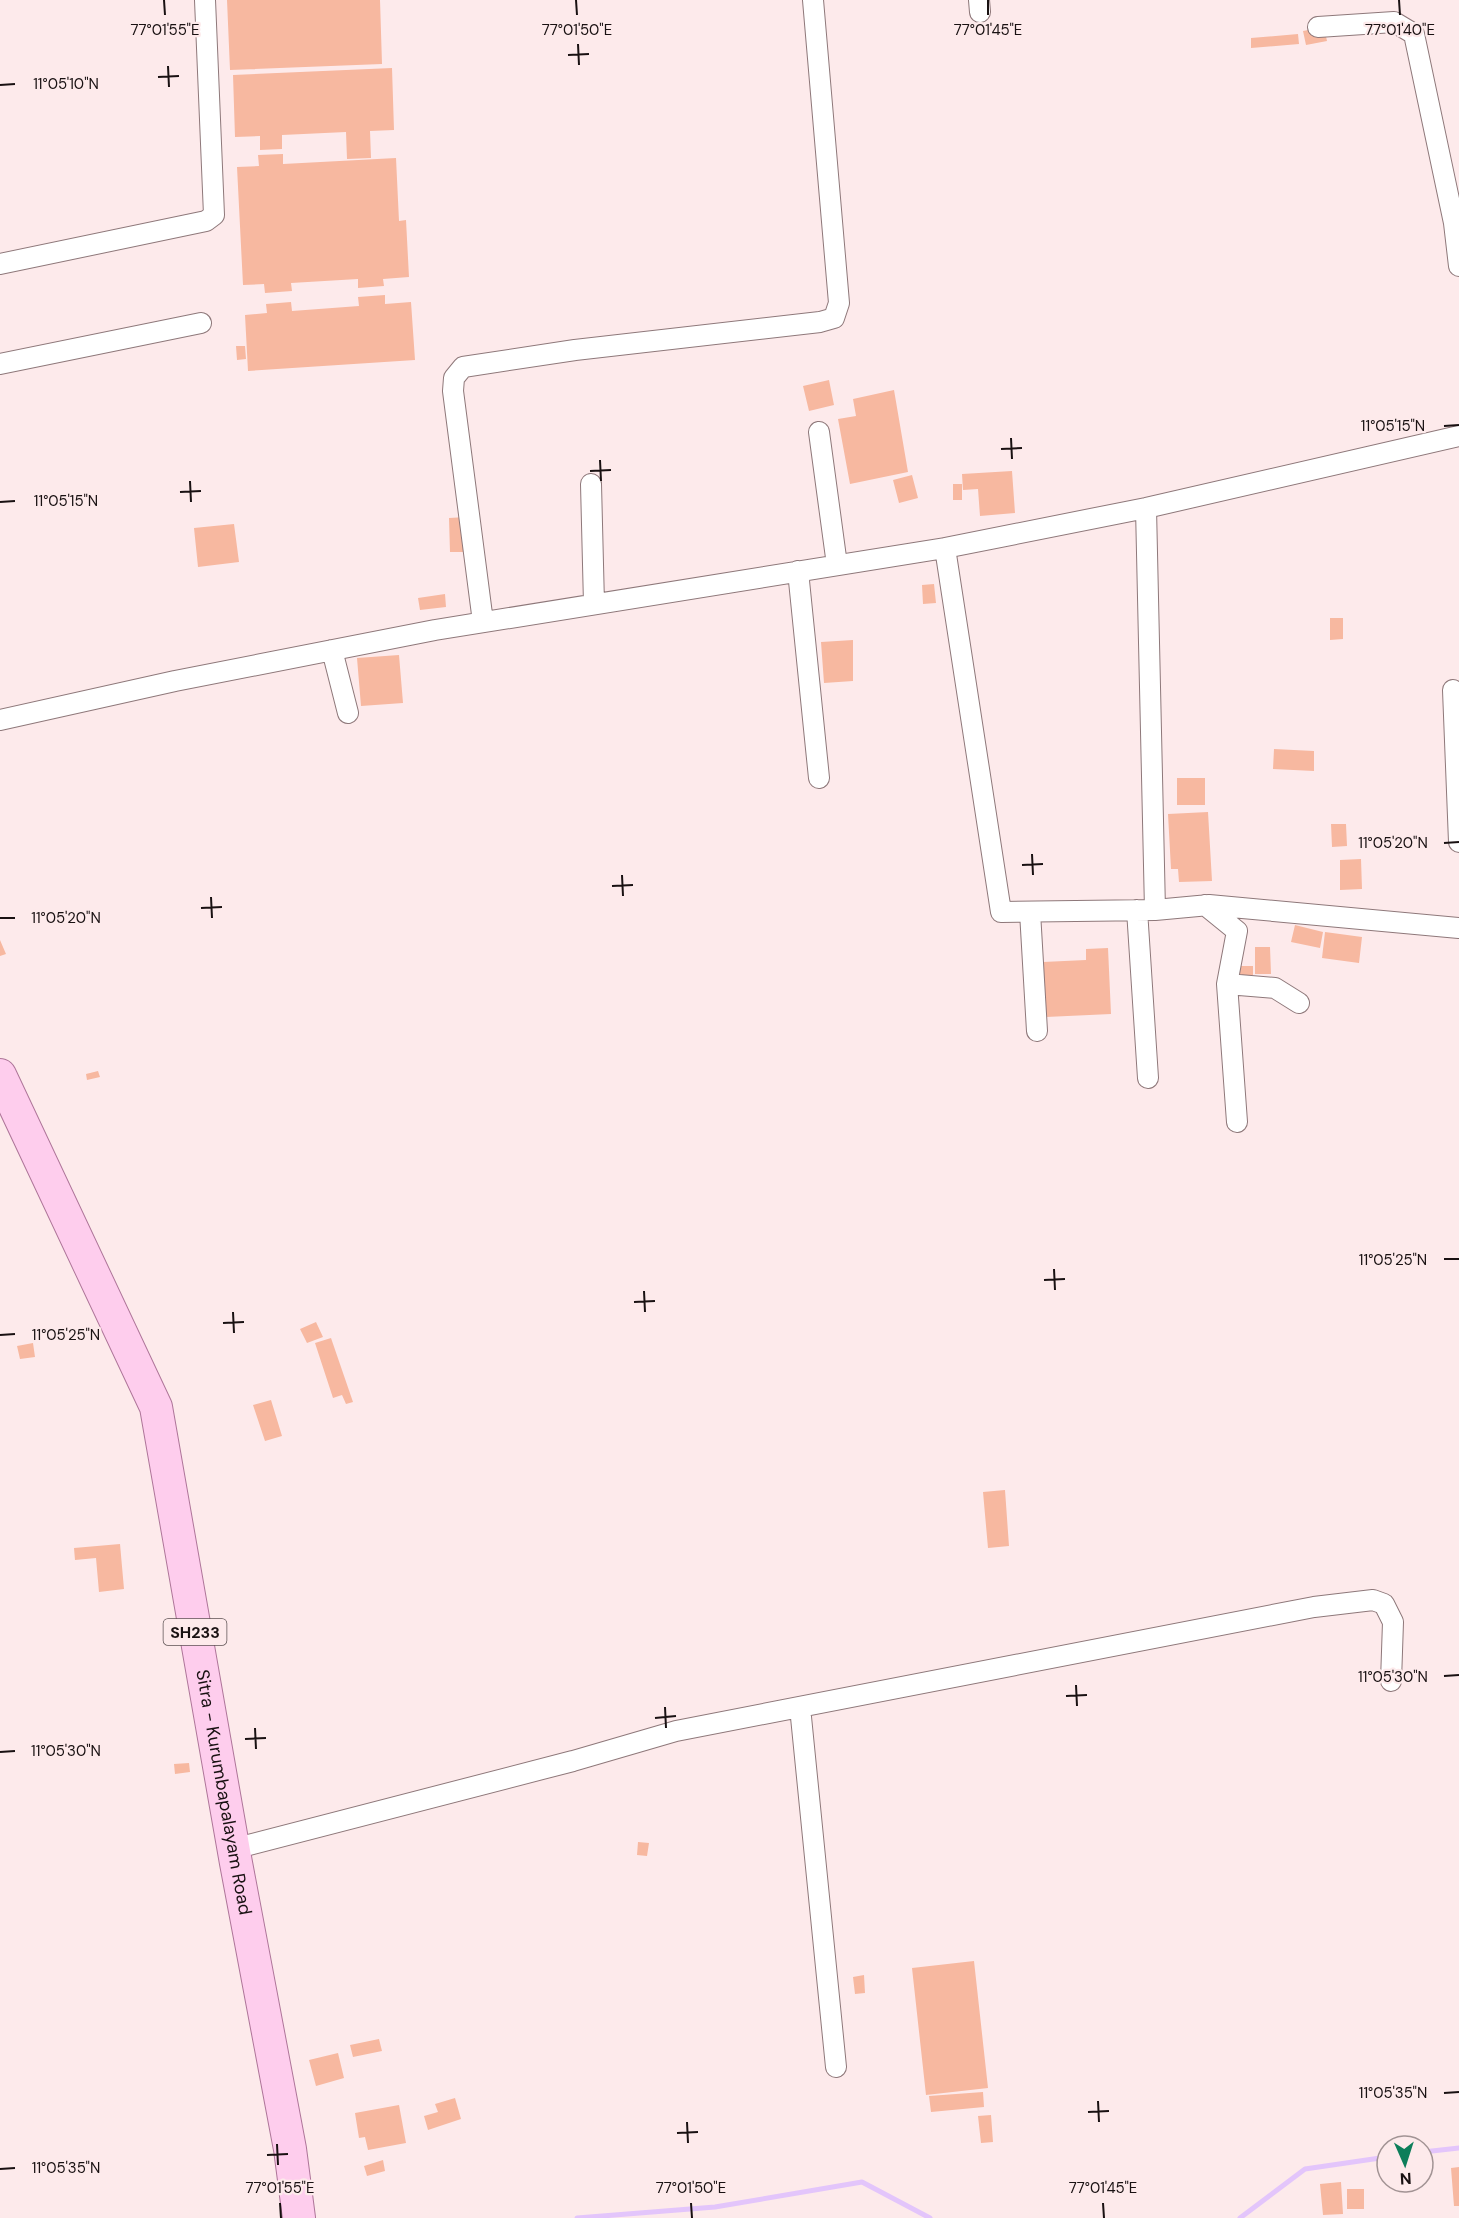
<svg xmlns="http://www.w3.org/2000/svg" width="1459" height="2218" font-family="'DM Sans',sans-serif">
  <rect width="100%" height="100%" fill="#fdeaeb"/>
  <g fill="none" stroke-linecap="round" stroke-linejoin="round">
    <path stroke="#e3c5fb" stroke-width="5" d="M1423,2152L1459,2148
      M577,2218L715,2207L862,2182L930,2218
      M1240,2218L1305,2169L1387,2157"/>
  </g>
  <path fill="#f7b8a0" d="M227,0H380L382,64L230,70Z
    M1324,27L1327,41L1306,45L1303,31Z
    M1298,34L1299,44L1251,48V38Z
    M392,68L394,130L370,131L371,158L347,159L346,132L282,135V149L260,150V136L235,137L233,75Z
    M283,154V164L396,158L399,221L406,220L409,277L383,279L384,286L358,288V279L291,283L292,291L265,293L264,284L243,285L237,167L259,166L258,155Z
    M385,295V304L411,302L415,360L248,371L245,315L267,313L266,304L291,302L292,311L359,306L358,297Z
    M236,346H245L246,359L237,360Z
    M829,380L834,405L809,411L803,386Z
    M894,390L908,472L850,484L838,419L856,416L853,399Z
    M1012,471L1015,513L980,516L978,489L963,490L962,474Z
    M912,475L918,498L899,503L893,480Z
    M953,484H962V500H953Z
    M466,517L467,552H450L449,518Z
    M234,524L239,562L198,567L194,528Z
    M934,584L936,603L923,604L922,585Z
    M445,594L446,607L420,610L418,598Z
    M1330,618H1343V639L1330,640Z
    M853,640V681L824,683L821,642Z
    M399,655L403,703L361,706L357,658Z
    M1274,749L1314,751V771L1273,769Z
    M1177,778H1205V805H1177Z
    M1208,812L1212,881L1179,882L1178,869H1171L1168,814Z
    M1331,824H1346L1347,846L1332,847Z
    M1361,859L1362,889L1340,890V860Z
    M1295,925L1323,932L1320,948L1291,942Z
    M1325,932L1362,937L1359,963L1322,958Z
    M0,940L6,954L0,956Z
    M1255,947H1270L1271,974H1255Z
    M1108,948L1111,1014L1046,1017L1043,962L1086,960V949Z
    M1235,966H1253V975H1235Z
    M98,1071L100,1077L87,1080L86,1074Z
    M316,1322L323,1337L307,1343L300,1329Z
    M331,1338L353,1402L346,1404L342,1395L333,1398L315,1343Z
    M33,1343L35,1357L20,1359L17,1346Z
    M271,1400L282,1436L265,1441L253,1405Z
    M1005,1490L1009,1546L988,1548L983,1492Z
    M120,1544L124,1589L99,1592L96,1558L75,1560L74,1548Z
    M189,1763L190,1772L175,1774L174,1764Z
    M638,1842L649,1843L647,1856L637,1855Z
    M974,1961L988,2088L926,2095L912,1968Z
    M864,1975L865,1993L855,1994L853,1977Z
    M379,2039L382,2051L353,2057L350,2045Z
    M338,2053L344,2078L316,2086L309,2060Z
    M983,2092L984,2107L931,2112L929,2096Z
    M455,2098L461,2119L428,2130L424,2116L438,2112L435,2104Z
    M399,2105L406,2143L368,2150L365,2137L359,2138L355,2113Z
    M991,2115L993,2142L981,2143L978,2116Z
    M383,2160L385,2171L367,2176L364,2166Z
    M1459,2167V2206H1454L1451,2168Z
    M1341,2182L1343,2214L1323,2215L1320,2184Z
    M1347,2189H1364V2209H1347Z"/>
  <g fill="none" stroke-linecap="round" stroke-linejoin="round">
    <g stroke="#8e787a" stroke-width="22">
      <path id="street" d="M979,0L980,12
        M1318,27L1394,22L1414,34L1454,223
        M1459,219L1454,223L1459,266
        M0,264L206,221L214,215L205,0
        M0,364L201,323
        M819,432L837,565
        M591,484L594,604
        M1146,508L1155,910
        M945,548L1146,508L1459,436
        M798,571L819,778
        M483,622L453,391L454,378L463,367L575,350L820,322L834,318L839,303L813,0
        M332,650L348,713
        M1453,690L1459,842
        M0,720L175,681L435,630L945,548L1001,912L1155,910L1209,905L1459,928
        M1205,905L1237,931L1227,984L1237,1122
        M1137,910L1148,1078
        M1030,912L1037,1031
        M1227,984L1275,988L1299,1003
        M800,1707L836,2067
        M233,1849L573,1761L676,1731L1314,1607L1373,1600L1384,1604L1393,1622L1391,1681"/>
    </g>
    <g stroke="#ae7599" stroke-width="34">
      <g id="primary">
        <path id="s1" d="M0,1075L156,1407L236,1863L290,2149L299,2218"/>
      </g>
    </g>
    <use href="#street" stroke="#fff" stroke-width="20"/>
    <use href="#primary" stroke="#fecded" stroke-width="32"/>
  </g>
  <path fill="none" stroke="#191112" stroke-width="2" d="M164,0L165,15M576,0L577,15M988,0V15M1399,0L1400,15M578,44L579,65M568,55L589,54M168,66L169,87M158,77L179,76M0,85L15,84M1444,426L1459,425M1011,438L1012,459M1001,449L1022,448M600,460L601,481M590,471L611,470M190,481L191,502M180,492L201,491M0,502L15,501M1444,843L1459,842M1032,854L1033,875M1022,865L1043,864M622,875L623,896M612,886L633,885M211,897L212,918M201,908L222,907M0,918H15M1444,1259H1459M1054,1269L1055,1290M1044,1280L1065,1279M644,1291L645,1312M634,1302L655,1301M233,1312L234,1333M223,1323L244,1322M0,1335L15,1334M1444,1676L1459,1675M1076,1685L1077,1706M1066,1696L1087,1695M665,1707L666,1728M655,1718L676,1716M255,1728L256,1749M245,1739L266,1738M0,1752L15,1751M1444,2093L1459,2092M1098,2101L1099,2122M1088,2112L1109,2111M687,2122L688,2143M677,2133L698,2132M277,2144L278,2165M267,2155L288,2154M0,2169L15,2168M280,2203L281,2218M691,2203L692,2218M1103,2203L1104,2218"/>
  <g text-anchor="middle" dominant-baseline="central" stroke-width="4.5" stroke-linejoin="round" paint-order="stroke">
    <rect fill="#fdeaeb" stroke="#5d5253" stroke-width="1.5" x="163.5" y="1619" width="63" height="26" rx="4.5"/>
    <g font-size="16" font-weight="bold" fill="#191112">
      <text x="195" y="1632">SH233</text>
    </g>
    <g font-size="18" fill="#191112" stroke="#fdeaeb">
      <text stroke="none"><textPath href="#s1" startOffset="758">Sitra - Kurumbapalayam Road</textPath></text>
    </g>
  </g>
  <g font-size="15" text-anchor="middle" fill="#191112" stroke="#fdeaeb" stroke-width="4.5" stroke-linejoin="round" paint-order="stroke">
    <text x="165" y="35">77°01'55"E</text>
    <text x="577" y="35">77°01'50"E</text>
    <text x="988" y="35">77°01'45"E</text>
    <text x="1400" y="35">77°01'40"E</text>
    <text x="66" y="89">11°05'10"N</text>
    <text x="1393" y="431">11°05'15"N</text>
    <text x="66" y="506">11°05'15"N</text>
    <text x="1393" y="848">11°05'20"N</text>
    <text x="66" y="923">11°05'20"N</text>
    <text x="1393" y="1265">11°05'25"N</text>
    <text x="66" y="1340">11°05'25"N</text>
    <text x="1393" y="1682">11°05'30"N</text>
    <text x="66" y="1756">11°05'30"N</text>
    <text x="1393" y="2098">11°05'35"N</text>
    <text x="66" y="2173">11°05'35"N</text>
    <text x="280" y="2193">77°01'55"E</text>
    <text x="691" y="2193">77°01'50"E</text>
    <text x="1103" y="2193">77°01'45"E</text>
  </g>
  <g transform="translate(1405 2164) rotate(177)"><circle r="28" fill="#fdeaeb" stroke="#a29394" stroke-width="1.5"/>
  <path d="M0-4.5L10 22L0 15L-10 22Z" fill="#0d7e5a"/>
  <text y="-9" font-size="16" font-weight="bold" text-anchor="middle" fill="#191112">N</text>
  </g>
</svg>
